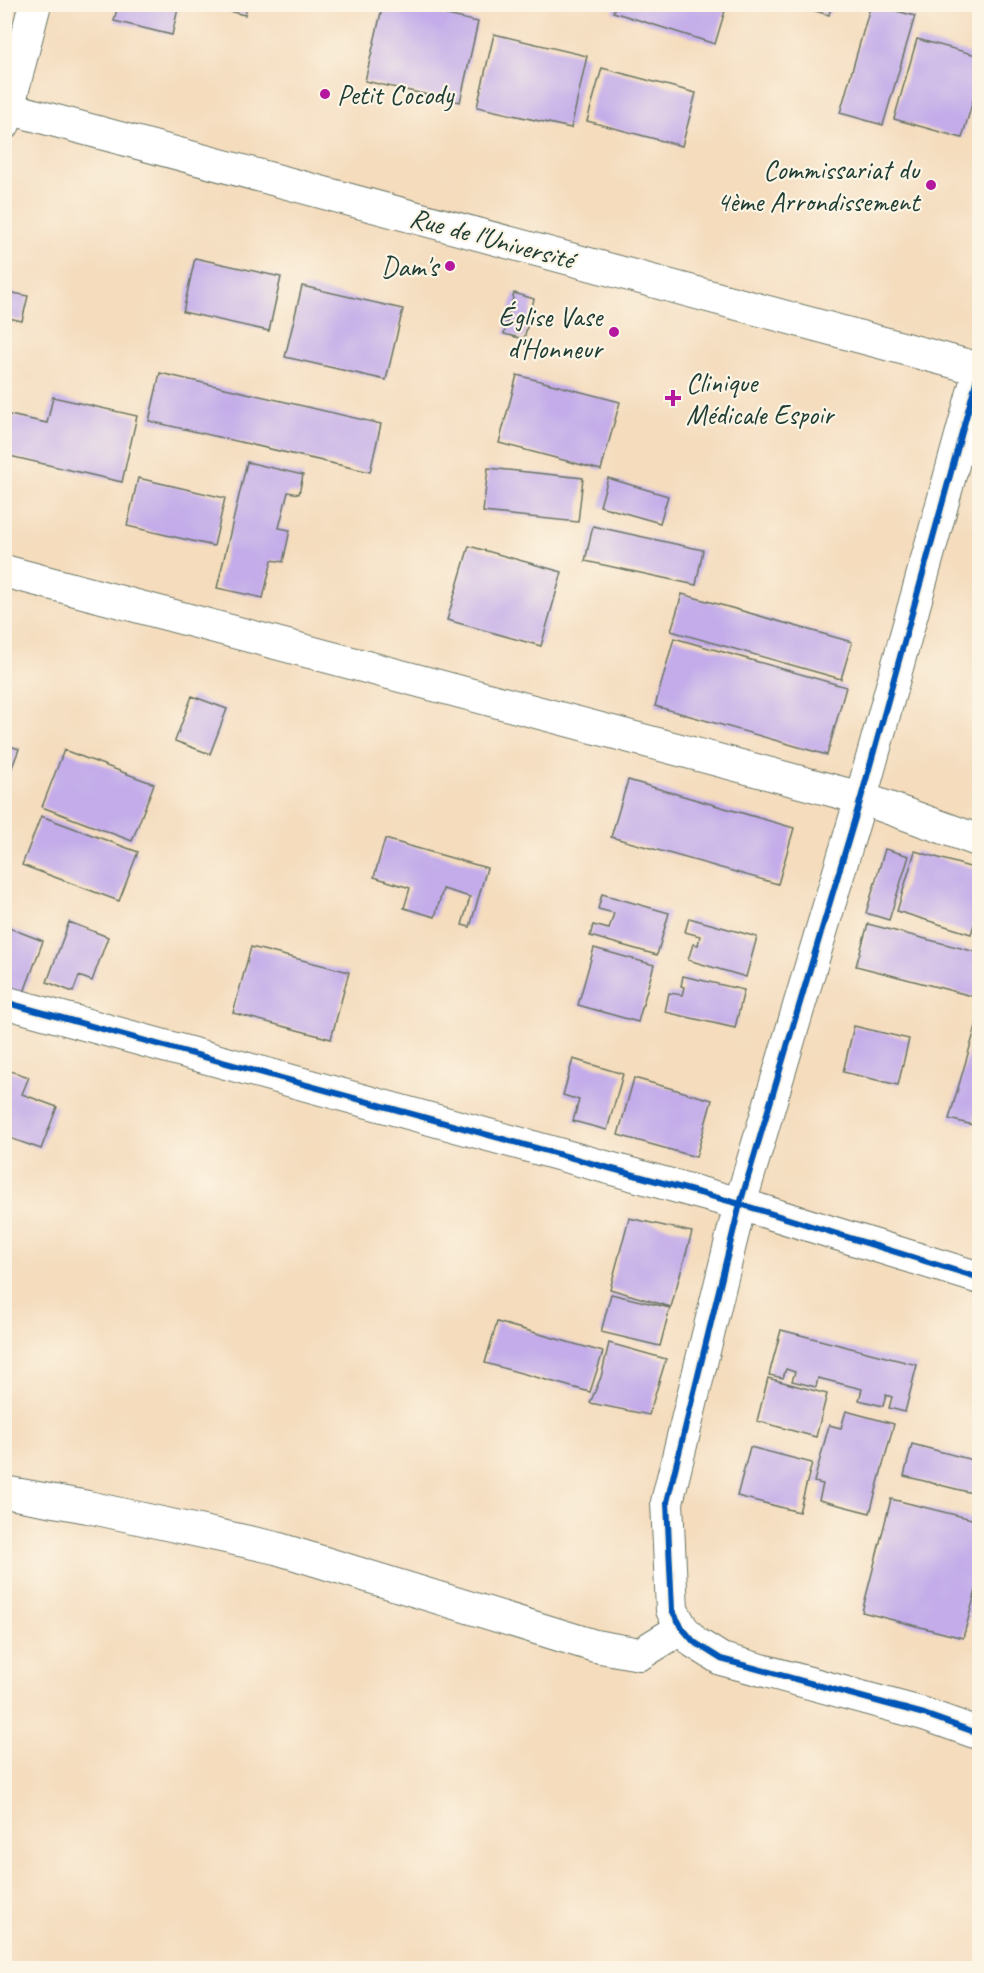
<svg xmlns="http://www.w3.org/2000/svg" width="984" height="1973" font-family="Caveat,sans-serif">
  <rect width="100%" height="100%" fill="#fcf5e5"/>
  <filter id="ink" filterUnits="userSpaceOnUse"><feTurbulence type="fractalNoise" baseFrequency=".0167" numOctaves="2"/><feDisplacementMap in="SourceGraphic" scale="12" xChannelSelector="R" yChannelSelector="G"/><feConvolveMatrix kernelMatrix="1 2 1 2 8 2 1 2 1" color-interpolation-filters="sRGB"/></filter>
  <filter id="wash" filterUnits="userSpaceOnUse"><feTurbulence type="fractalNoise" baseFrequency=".008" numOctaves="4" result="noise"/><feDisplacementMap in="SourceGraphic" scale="24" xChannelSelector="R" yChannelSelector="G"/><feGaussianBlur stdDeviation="1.35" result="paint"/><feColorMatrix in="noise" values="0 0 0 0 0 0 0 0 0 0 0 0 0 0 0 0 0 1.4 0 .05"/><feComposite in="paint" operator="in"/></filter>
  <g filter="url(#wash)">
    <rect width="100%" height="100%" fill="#f4dcbd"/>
    <g id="blocks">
      <path fill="#c3ace9" d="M118,4H179L172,35L114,21Z
        M208,4H248L245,15L207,6Z
        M383,4H398L478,22L460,102L365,81Z
        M616,4H727L715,44L613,12Z
        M792,4H832L829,15Z
        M871,4L915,16L883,125L840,113Z
        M494,34L587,56L571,128L477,107Z
        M917,39L980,56V77L962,138L894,119Z
        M602,68L696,93L682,146L587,121Z
        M195,258L281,277L269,331L183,312Z
        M302,286L403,309L386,380L285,357Z
        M4,291L28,296L22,321L4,317Z
        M514,293L534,299L524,339L504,334Z
        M160,373L381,424L370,472L149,421Z
        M517,375L620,402L601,470L499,443Z
        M53,397L137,416L122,482L5,455V414L47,423Z
        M247,462L303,475L299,494L288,492L279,528L290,530L283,562L272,560L263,598L217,588Z
        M488,468L583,478L578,522L483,512Z
        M138,478L225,498L214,546L127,526Z
        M608,478L668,496L660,523L600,506Z
        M593,526L703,550L696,585L585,561Z
        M469,546L562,572L541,646L447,620Z
        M682,594L852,642L841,679L671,631Z
        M674,638L846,687L827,755L655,706Z
        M192,696L227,709L210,754L175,741Z
        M4,744L19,749L5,786H4Z
        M64,750L154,784L132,841L42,807Z
        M628,780L794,828L778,884L611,837Z
        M41,816L138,852L119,901L22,865Z
        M385,839L487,868L470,927L462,925L470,897L443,889L435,917L404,908L410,888L374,877Z
        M885,849L909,856L889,920L866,913Z
        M915,851L980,870V906L971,934L897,911Z
        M602,894L669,913L657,955L590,936L593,925L609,929L614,913L598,909Z
        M689,918L757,937L746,977L688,960L693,944L698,945L700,936L685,932Z
        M69,922L108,937L92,981L79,976L73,992L47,982Z
        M868,924L980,953V984L976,997L856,966Z
        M4,926L43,941L23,995L4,988Z
        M251,947L349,972L331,1039L233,1013Z
        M594,948L654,965L638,1022L578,1005Z
        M683,976L744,990L735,1028L665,1012L669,993L682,995L684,987L681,986Z
        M979,1016L980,1102L973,1125L949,1119Z
        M854,1026L909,1039L898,1085L843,1072Z
        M573,1059L623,1074L607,1130L573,1121L579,1100L563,1095Z
        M4,1069L29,1077L22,1094L57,1107L41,1149L4,1136Z
        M634,1078L712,1100L696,1157L618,1135Z
        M629,1218L692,1232L671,1307L610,1289Z
        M611,1294L670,1308L660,1346L601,1332Z
        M497,1322L603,1352L590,1392L485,1363Z
        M781,1330L917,1365L905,1412L889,1408L892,1397L886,1395L883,1406L859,1400L862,1389L818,1378L816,1387L792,1381L795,1372L786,1369L783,1378L769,1375Z
        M609,1343L666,1359L649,1415L590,1403L601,1377Z
        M768,1378L827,1394L816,1437L757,1421Z
        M846,1411L894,1424L870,1513L819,1500L823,1484L814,1482L829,1425L841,1428Z
        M912,1444L980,1462V1495L904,1476Z
        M750,1447L812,1463L799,1512L737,1496Z
        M891,1499L980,1521V1576L963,1638L862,1612Z"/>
    </g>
  </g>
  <g filter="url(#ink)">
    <use href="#blocks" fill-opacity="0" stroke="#6a7564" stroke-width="1.5"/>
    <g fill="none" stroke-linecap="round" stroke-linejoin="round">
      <g stroke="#6a7564" stroke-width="34">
        <path id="minor" d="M4,107L980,369
          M4,124L35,4
          M980,367L861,798L740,1204L667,1502L672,1610L682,1628L694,1642L721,1659L924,1714L980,1734
          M4,571L861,798L980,841
          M4,1002L740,1204L980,1278
          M4,1492L88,1507L276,1548L595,1646L640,1654L682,1628"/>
      </g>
      <use href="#minor" stroke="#fff" stroke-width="32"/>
      <g stroke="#fcf5e5" stroke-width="10">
        <path id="cycleway" d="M980,367L861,798L740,1204L667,1502L672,1610L682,1628L694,1642L721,1659L924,1714L980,1734
          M4,1002L740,1204L980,1278"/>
      </g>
      <use href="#cycleway" stroke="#0057b8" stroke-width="6"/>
    </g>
  </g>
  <g fill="#b5179e" stroke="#fcf5e5" stroke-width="2">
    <circle cx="325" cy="94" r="6"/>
    <circle cx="931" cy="185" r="6"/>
    <circle cx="450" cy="266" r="6"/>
    <circle cx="614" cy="332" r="6"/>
    <path d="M670 389h6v6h6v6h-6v6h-6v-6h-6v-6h6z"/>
  </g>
  <g text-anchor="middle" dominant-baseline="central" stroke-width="4.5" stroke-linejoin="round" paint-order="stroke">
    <g font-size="28" fill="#1f3d34" stroke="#fcf5e5" text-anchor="end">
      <text x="337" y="94" text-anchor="start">Petit Cocody</text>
      <text x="919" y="169">Commissariat du<tspan x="919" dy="32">4ème Arrondissement</tspan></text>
      <text x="438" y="266">Dam's</text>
      <text x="602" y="316">Église Vase<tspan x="602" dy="32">d'Honneur</tspan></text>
      <text x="686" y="382" text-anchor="start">Clinique<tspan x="686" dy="32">Médicale Espoir</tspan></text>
    </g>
    <g font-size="28" fill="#1f3d34" stroke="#fcf5e5">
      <text transform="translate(492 238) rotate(15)">Rue de l'Université</text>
    </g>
  </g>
  <rect width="984" height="1973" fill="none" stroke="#fcf5e5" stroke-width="24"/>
</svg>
